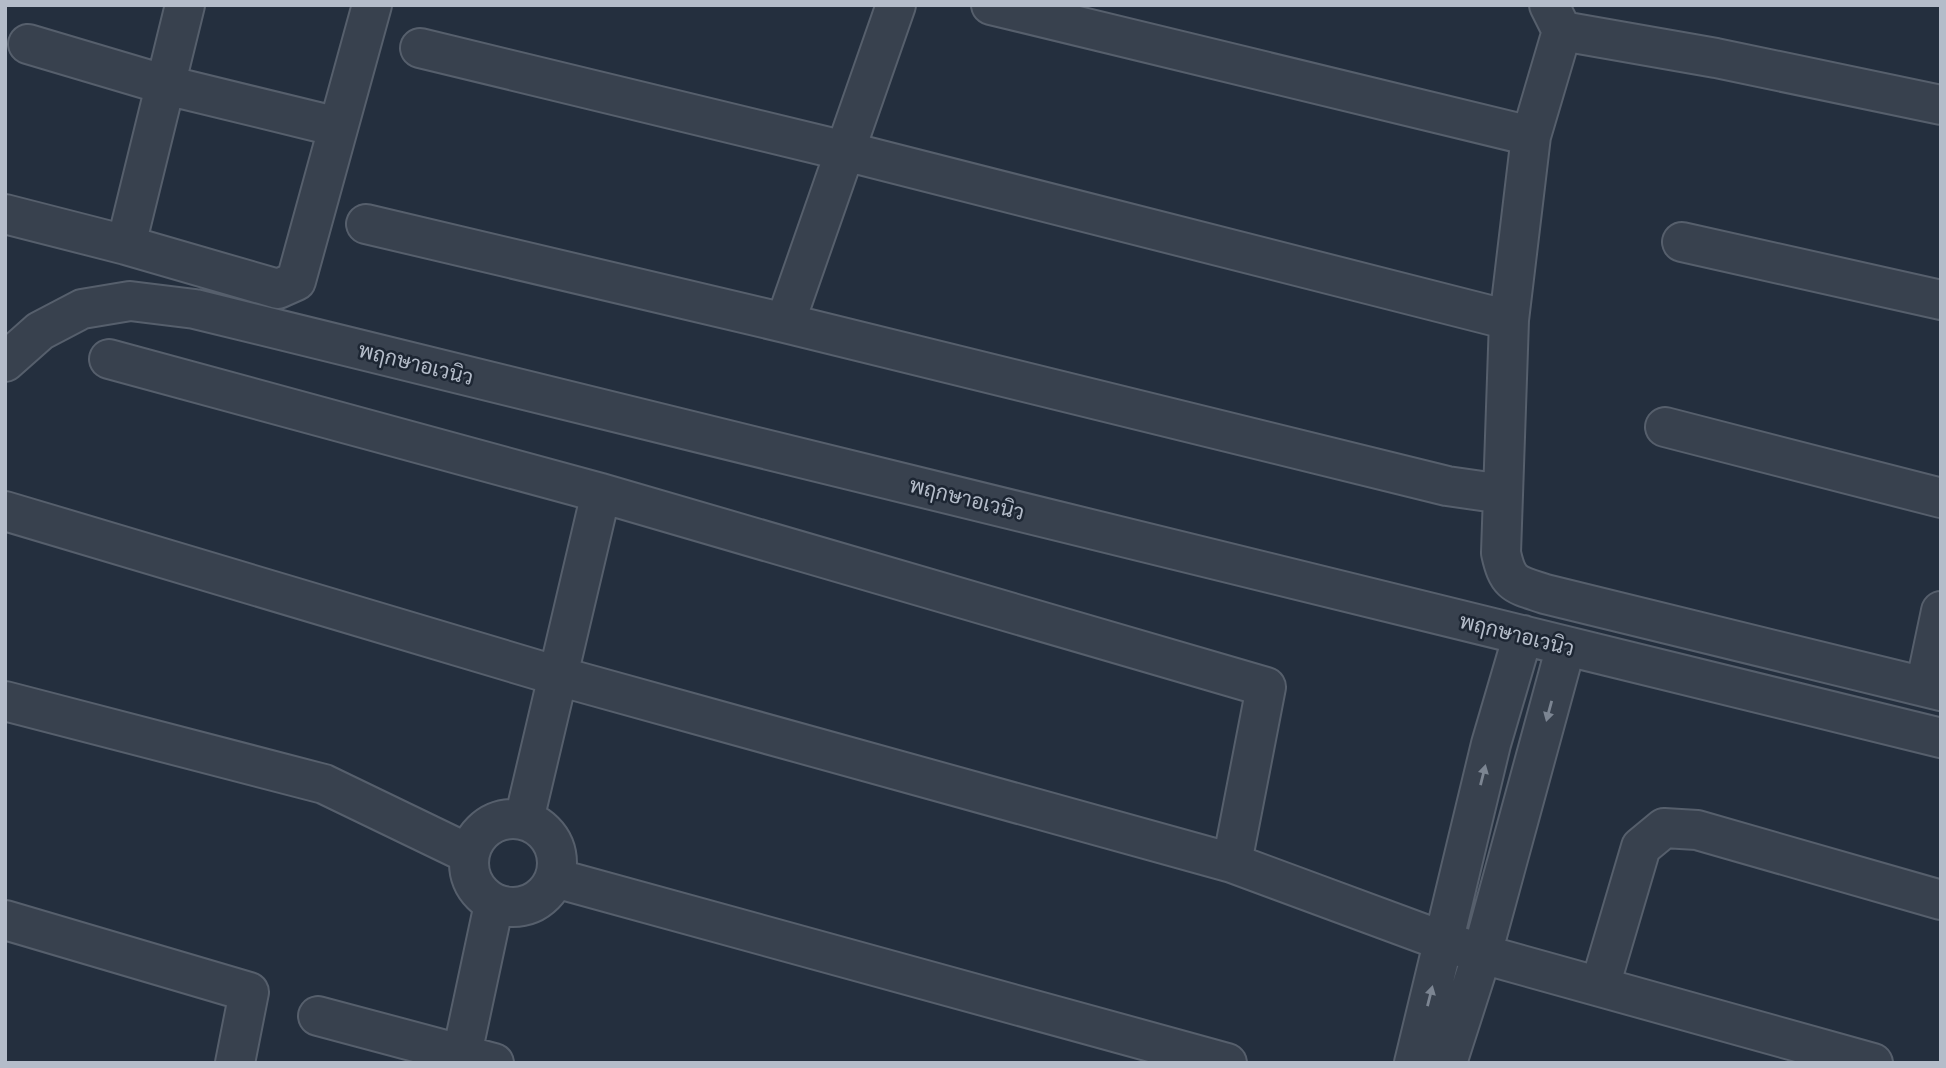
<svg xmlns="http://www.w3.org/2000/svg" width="1946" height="1068" font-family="Manrope,Sarabun,sans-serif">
  <rect width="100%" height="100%" fill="#242f3e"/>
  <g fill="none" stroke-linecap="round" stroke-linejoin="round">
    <g stroke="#565f6c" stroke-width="42">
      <path id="minor" d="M991,5L1531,136
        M1549,5L1562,31L1531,136L1509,320L1501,553C1508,585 1515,584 1545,594L1941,691
        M1562,31L1716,58L1941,105
        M28,44L166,85L338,127
        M420,48L845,151L1509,320
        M5,214L126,245L278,289L296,281L372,5
        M366,224L785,323L1447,486L1503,494
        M1682,242L1941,300
        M126,245L185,5
        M785,323L896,5
        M109,359L601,493L1266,687L1232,863L1443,941L1482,954L1873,1063
        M5,362L40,331L82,309L130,301L195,309L1941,738
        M1665,427L1941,498
        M5,511L558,676L1232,863
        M1925,687L1941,611
        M5,701L324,784L469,854
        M469 863a44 44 0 1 1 88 0a44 44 0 1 1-88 0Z
        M524,820L601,493
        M555,878L1227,1063
        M5,920L249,992L235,1063
        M1600,986L1641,847L1664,828L1697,830L1941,900
        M318,1016L494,1063
        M462,1054L494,904
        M1414,1063L1491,744L1523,635
        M1447,1063L1482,954L1566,646"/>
    </g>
    <use href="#minor" stroke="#38414e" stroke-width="38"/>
  </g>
  <defs><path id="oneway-solid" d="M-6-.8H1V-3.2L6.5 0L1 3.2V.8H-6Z" transform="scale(1.75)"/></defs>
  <g fill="#7c8592">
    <use href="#oneway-solid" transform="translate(1549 711) rotate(105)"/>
    <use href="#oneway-solid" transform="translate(1483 775) rotate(-76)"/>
    <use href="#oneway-solid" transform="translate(1430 996) rotate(-76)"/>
  </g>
  <g text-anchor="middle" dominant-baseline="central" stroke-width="5" stroke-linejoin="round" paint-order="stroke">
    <g font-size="21" fill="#b4bcc9" stroke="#1d2633">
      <text transform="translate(416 363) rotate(14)">พฤกษาอเวนิว</text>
      <text transform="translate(967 498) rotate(14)">พฤกษาอเวนิว</text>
      <text transform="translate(1517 634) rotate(14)">พฤกษาอเวนิว</text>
    </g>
  </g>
  <rect width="1946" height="1068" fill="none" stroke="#b4bcc9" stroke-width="14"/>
</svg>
